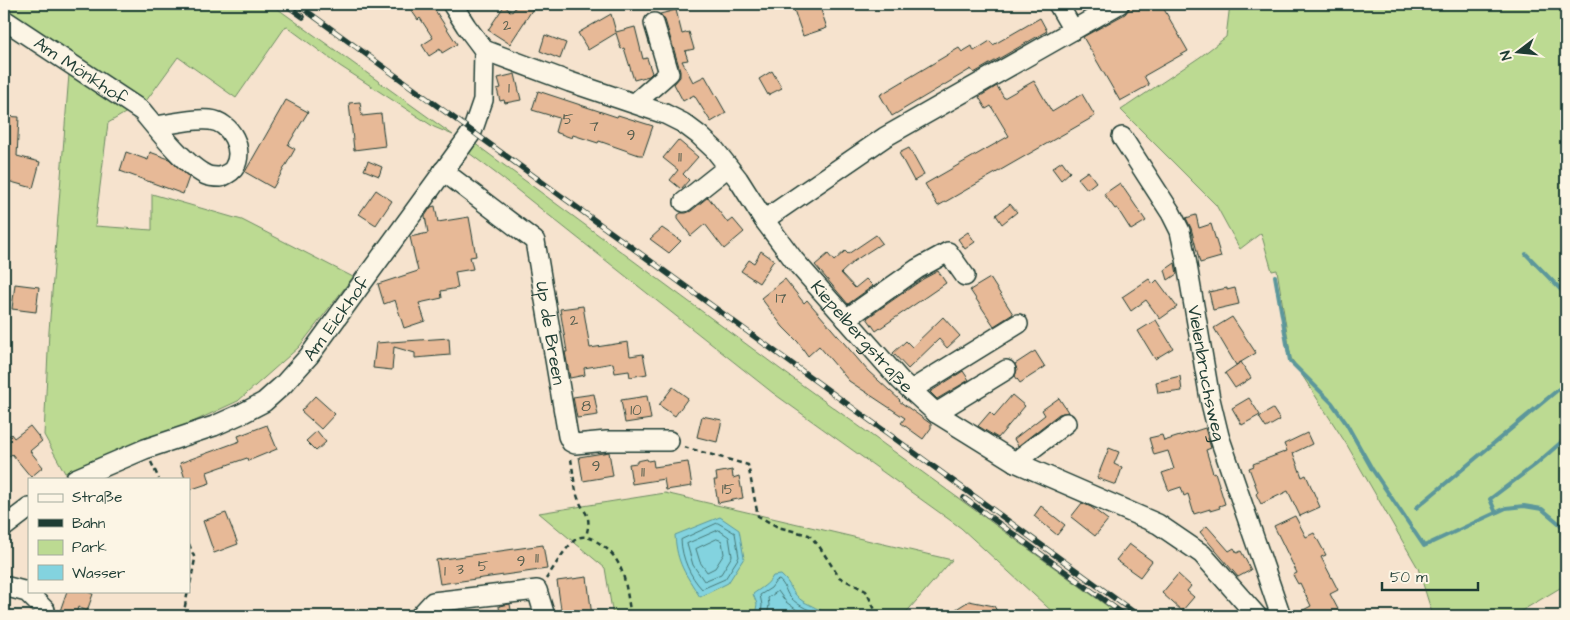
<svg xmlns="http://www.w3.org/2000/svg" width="1570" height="620" font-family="'Architects Daughter',sans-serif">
  <rect width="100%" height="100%" fill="#f6e3ce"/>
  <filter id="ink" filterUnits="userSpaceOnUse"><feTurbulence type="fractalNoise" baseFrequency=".02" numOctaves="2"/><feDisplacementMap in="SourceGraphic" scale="10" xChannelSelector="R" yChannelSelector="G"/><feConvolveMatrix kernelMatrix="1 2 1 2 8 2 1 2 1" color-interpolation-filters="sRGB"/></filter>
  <g filter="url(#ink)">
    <path fill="#bcda92" stroke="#6e8c63" d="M4,4H271L453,135L434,127L340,66L286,26L236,98L178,57L146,101L108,123L95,226L152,230V194L242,220L353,277L299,347L238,401L184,426L140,441L65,473L44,435L49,331L69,74L4,25Z
      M1230,4H1566V600L1560,588L1513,616H1433L1418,568L1347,445L1291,358L1277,270L1272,271L1261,233L1240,249L1216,205L1121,110L1200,57L1226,37Z
      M474,143L780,369L1121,616H1057L961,528L773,393L502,178L469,153H465Z
      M665,493L952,560L903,616H613L605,568L539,513Z"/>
    <path fill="#83d3df" stroke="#5b979b" d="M720,517L739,530L744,558L728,583L700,597C685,573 677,564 675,535Z
      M781,575C792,584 791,594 804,602C811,605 820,611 827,612C836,613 835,609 845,616H755L757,604L753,594C761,588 768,585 773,576Z"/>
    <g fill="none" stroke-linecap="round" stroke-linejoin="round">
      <path stroke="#477978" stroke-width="1" d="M718,523L735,533L739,557L725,579L702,589C690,576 682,559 681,540Z
        M719,530L729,537L732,556L721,574L704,581L693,565L687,544Z
        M717,539L722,541L724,554L715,568L707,572L700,562L696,549Z
        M761,616L762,605L760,595L771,588L776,581L779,580C786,585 785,592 790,597C799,607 812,611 823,616
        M767,616L769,605L768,598L778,591L786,602L797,610L809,616"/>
      <path stroke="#5b979b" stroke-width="4" d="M1526,254L1566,295
        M1275,276L1290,361L1332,403L1346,423L1372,469L1424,546L1506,508L1524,506L1542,509L1561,525L1566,535
        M1416,508L1566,383
        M1496,513L1490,499L1535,465L1566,438
        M1566,574L1562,577L1566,586"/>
    </g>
    <path fill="#e7b997" stroke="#1f3d34" d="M407,4H431L457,44L442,53L440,49L429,56L422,45L433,38L420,18L418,20Z
      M518,4H536L510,44L488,30L504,6L512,12Z
      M792,4H819L827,28L803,36Z
      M1130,4H1161L1188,51L1144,76L1149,85L1120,101L1083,37L1125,14L1129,9Z
      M676,10L682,34L689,32L694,49L685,51L688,60L682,61L693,82L705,76L726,113L711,122L694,95L683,101L674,84L680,77V70L665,20L660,14Z
      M611,14L616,32L635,27L643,59L647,58L652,73L649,76L634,80L624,48L621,49L616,33L588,50L578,33Z
      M1040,18L1047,31L974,73L971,69L892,116L880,95L959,48L962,52L972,46L974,51L990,41L993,45Z
      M545,35L566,43L560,59L540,51Z
      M772,71L782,88L768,95L759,79Z
      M515,74L521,100L505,103L504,100L500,101L497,89L501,88L498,78Z
      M1034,81L1052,112L1082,94L1095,116L938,206L925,184L1009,136L991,106L986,109L979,97L997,86L1004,98Z
      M538,91L617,117L618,115L653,126L643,155H639L599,141L598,143L573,135L572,138L555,132L559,118L532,110Z
      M286,100L308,112L288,145L295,149L273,188L245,172Z
      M360,102L362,116L381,114L385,146L354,150L349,103Z
      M4,116L19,117L17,156L40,162L33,188L4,180Z
      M678,140L698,157L683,174L689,180L681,189L670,180L678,170L663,158Z
      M909,148L924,175L914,181L899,153Z
      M126,152L148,160L150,152L169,159L189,177L183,194L120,171Z
      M368,161L382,167L379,176L364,170Z
      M1062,161L1070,172L1061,180L1052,168Z
      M1088,171L1096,182L1087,189L1078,178Z
      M1120,183L1146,221L1131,230L1117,208L1115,209L1104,194Z
      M376,190L392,201L376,225L359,214Z
      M708,197L728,223L733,219L744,232L724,249L705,224L691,236L678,219V215L681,213H686L691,211Z
      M1010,204L1017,212L1002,224L996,215Z
      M435,206L438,222L469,217L476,256L470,257L473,269L455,272L458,288L441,291L442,298L419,303L425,321L404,328L395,300L384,304L378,284L418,271L410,237L428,233L425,216L431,207Z
      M1196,215L1199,228L1211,224L1221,257L1200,263L1191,228L1186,218Z
      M662,228L681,241L669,253L650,239Z
      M968,232L975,242L965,249L958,239Z
      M876,235L882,243L854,261L841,273L855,288L866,279L873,286L848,304L815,265L828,254L834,261L845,251L848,254Z
      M761,251L774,260L759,283L741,271L749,260L754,263Z
      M1175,263L1177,274L1168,280L1165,270Z
      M938,271L946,283L876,331L867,318L923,279Z
      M990,278L1013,314L994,326L970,290Z
      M785,279L804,303L807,300L868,371L900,400L899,401L931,424V428L923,439L901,423L905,418L849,381L819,346L808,356L798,342L783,327L761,298Z
      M1149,279L1153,284L1157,280L1177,307L1160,319L1146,300L1131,311L1122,297Z
      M15,284L39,287L36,312L12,309Z
      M1227,288V290L1235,288L1239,304L1213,310L1209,292Z
      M583,306L590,348L628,342L630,356L643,354L647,374L630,377L629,371L615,373L613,363L584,368L585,375L570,378L565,352H567L560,309Z
      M943,317L960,336L947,348L939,339L908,369L893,353L906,341L912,347Z
      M1232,317L1256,353L1236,365L1214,328Z
      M1156,320L1173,348L1155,359L1138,331Z
      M449,338L450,355L415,358V353L394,347L392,370L373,368L376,343Z
      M1035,351L1045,367L1020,383L1015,376L1017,370L1015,364Z
      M1241,362L1251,378L1235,388L1225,373Z
      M963,371L969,380L937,399L930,392Z
      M1180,376L1182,391L1167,393V392L1158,393L1156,382Z
      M673,387L688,398L675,416L659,405Z
      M594,394L598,415L577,418L573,397Z
      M1012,395L1025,406L998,438L978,426L990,412L994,416Z
      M315,396L335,414L321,429L301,411Z
      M647,396L651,419L625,423L621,400Z
      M1059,398L1068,412L1059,414L1018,446L1014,439L1045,415L1042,410Z
      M1249,398L1260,415L1242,425L1232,408Z
      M1273,409L1280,420L1266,428L1259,417Z
      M702,416L722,420L717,442L697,437Z
      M267,425L277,449L248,461L247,458L207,472L210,483L189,490V479H185L180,463L240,441L238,436Z
      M30,426L42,441L30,451L43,467L31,477L12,454L4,461V440L11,434L14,438Z
      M1205,428L1211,448L1206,450L1213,473L1215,472L1225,504L1219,506L1220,508L1210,511V509L1194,514L1188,494L1184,496L1181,487L1169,491L1162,473L1174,469L1168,451L1154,455L1149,438L1162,435L1164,441Z
      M317,431L326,442L316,451L306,441Z
      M1307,433L1312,444L1293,453L1302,477L1306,475L1320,507L1300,516L1288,491L1261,504L1256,494L1258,492L1249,468L1254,466L1253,464L1287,451L1284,444Z
      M1109,448L1119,452L1114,464L1122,468L1116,485L1097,478Z
      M609,452L613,476L583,481L579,457Z
      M647,459L648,461L653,460L654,467L688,462L692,486L666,490L664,479L632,484L629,464L637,463V461Z
      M732,470L733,478L739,476L743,498L718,503L714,480H717L716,473Z
      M1082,503L1091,507L1108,520L1095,536L1071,517Z
      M1041,506L1065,525L1057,535L1034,516Z
      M226,513L238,544L214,553L203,521Z
      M1295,516L1306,537L1314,533L1326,555L1321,557L1338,590L1330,594L1340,613L1334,616H1292L1311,606L1300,583L1298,584L1293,575L1297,573L1274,526Z
      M1207,526L1229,551L1234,548L1237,553L1241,551L1251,570L1238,577L1200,532Z
      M1129,544L1152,561L1140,577L1116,560Z
      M543,545L547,569L440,584L436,560Z
      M1178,574L1191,586L1187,591L1194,597L1182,611L1162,593Z
      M587,577L592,616H562L557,581Z
      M67,591H85L93,594L87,611L78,607L75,616L60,611Z
      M969,601L994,606L1000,616H945Z
      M510,604L512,616H500L499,606Z"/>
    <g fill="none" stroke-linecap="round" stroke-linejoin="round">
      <g stroke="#1f3d34" stroke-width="22">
        <g id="minor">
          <path d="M452,4L466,26L484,50"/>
          <path d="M1058,4L1073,30"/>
          <path id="s1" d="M4,22L6,21L142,111C157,129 185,165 206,175C210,177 217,177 221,177C225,175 232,172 234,168C245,150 231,122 210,120C192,118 172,124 155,126"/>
          <path id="s2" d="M484,50L570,82L665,114L683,123L699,135L715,150L738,179L764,220L794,260L900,380L936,413L1015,462L1158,524L1202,554L1257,616"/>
          <path d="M635,103L669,73L654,23"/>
          <path id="s3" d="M1122,137L1171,213L1180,231L1186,259L1210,399L1219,436L1281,616"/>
          <path id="s4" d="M443,171L535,241L568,436L571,442L575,444L607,441H669"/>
          <path d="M684,202L728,167"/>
          <path d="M764,220L885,137L1119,4"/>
          <path d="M846,319L917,269L948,252L965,276"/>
          <path d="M911,390L1018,324"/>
          <path d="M936,413L1006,370"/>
          <path d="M1015,462L1066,423"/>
          <path id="s5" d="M75,479L145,449L214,426L243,413L264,402L283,385L309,356L472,132L483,100L484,50"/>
          <path d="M4,527L29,508"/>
          <path d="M4,586L27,592L45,610"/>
          <path d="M420,616L433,602L537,590L545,616"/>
        </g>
      </g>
      <path stroke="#1f3d34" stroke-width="2.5" stroke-dasharray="5 4" stroke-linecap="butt" d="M684,447L748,465L758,516L778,527L809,535L819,546L839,577L866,591L878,616
        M571,459C573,471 574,484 577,495C583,515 593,512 586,536
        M151,462L159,479
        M189,544L195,559L189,590
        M546,579C555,566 564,549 576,539C582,535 589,537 594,540C626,557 625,584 631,616
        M183,616L188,591"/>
      <use href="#minor" stroke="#fcf5e5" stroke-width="19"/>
      <g stroke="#1f3d34" stroke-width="5.5">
        <path id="rail" d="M285,4L303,17
          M297,4L1139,616
          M964,498L1126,616"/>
      </g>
      <use href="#rail" stroke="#fcf5e5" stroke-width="4" stroke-dasharray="11" stroke-linecap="butt"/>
    </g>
  </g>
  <g text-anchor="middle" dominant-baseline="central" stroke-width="4" stroke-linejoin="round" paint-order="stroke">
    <g font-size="15" fill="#515c4d">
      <text x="507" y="25">2</text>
      <text x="509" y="88">1</text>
      <text x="568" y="119">5</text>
      <text x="594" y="126">7</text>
      <text x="631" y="135">9</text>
      <text x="680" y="157">11</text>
      <text x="781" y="298">17</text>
      <text x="574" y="320">2</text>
      <text x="586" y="406">8</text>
      <text x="636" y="410">10</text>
      <text x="596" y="466">9</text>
      <text x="643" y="472">11</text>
      <text x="728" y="489">15</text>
      <text x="537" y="558">11</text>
      <text x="521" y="561">9</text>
      <text x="483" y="566">5</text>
      <text x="460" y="569">3</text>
      <text x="445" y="571">1</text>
    </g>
    <g font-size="18" fill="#1f3d34" stroke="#fcf5e5">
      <text stroke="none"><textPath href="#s1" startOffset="92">Am Mönkhof</textPath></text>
      <text stroke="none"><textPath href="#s5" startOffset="315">Am Eickhof</textPath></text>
      <text stroke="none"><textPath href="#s4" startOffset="209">Up de Breen</textPath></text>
      <text stroke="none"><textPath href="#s2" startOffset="492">Kiepelbergstraße</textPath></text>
      <text stroke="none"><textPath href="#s3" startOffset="255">Vielenbruchsweg</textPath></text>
    </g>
  </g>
  <rect width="1570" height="620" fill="none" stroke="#fcf5e5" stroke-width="20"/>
  <rect x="10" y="10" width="1550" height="600" fill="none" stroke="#1f3d34" stroke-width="2" filter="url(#ink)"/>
  <rect x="28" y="478" width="162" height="115" fill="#fcf5e5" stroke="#a4ab9e"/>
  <rect x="38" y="494" width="25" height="8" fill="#fcf5e5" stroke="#a4ab9e"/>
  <text x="72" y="502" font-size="15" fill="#1f3d34">Straße</text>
  <rect x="38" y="519" width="25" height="8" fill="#1f3d34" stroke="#a4ab9e"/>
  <text x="72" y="528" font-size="15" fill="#1f3d34">Bahn</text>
  <rect x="38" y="540" width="25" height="15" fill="#bcda92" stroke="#a4ab9e"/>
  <text x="72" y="552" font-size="15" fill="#1f3d34">Park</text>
  <rect x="38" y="565" width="25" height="15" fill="#83d3df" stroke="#a4ab9e"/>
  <text x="72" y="578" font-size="15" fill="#1f3d34">Wasser</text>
  <g transform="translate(1518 52) rotate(254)" stroke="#fcf5e5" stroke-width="4" paint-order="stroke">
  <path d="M0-4L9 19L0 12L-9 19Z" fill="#1f3d34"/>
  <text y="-8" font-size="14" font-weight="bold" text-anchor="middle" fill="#1f3d34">N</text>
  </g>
  <path d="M1382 582v8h96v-8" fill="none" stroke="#1f3d34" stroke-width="2.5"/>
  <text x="1390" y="582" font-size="15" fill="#1f3d34" stroke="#fcf5e5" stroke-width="4" paint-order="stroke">50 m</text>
</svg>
